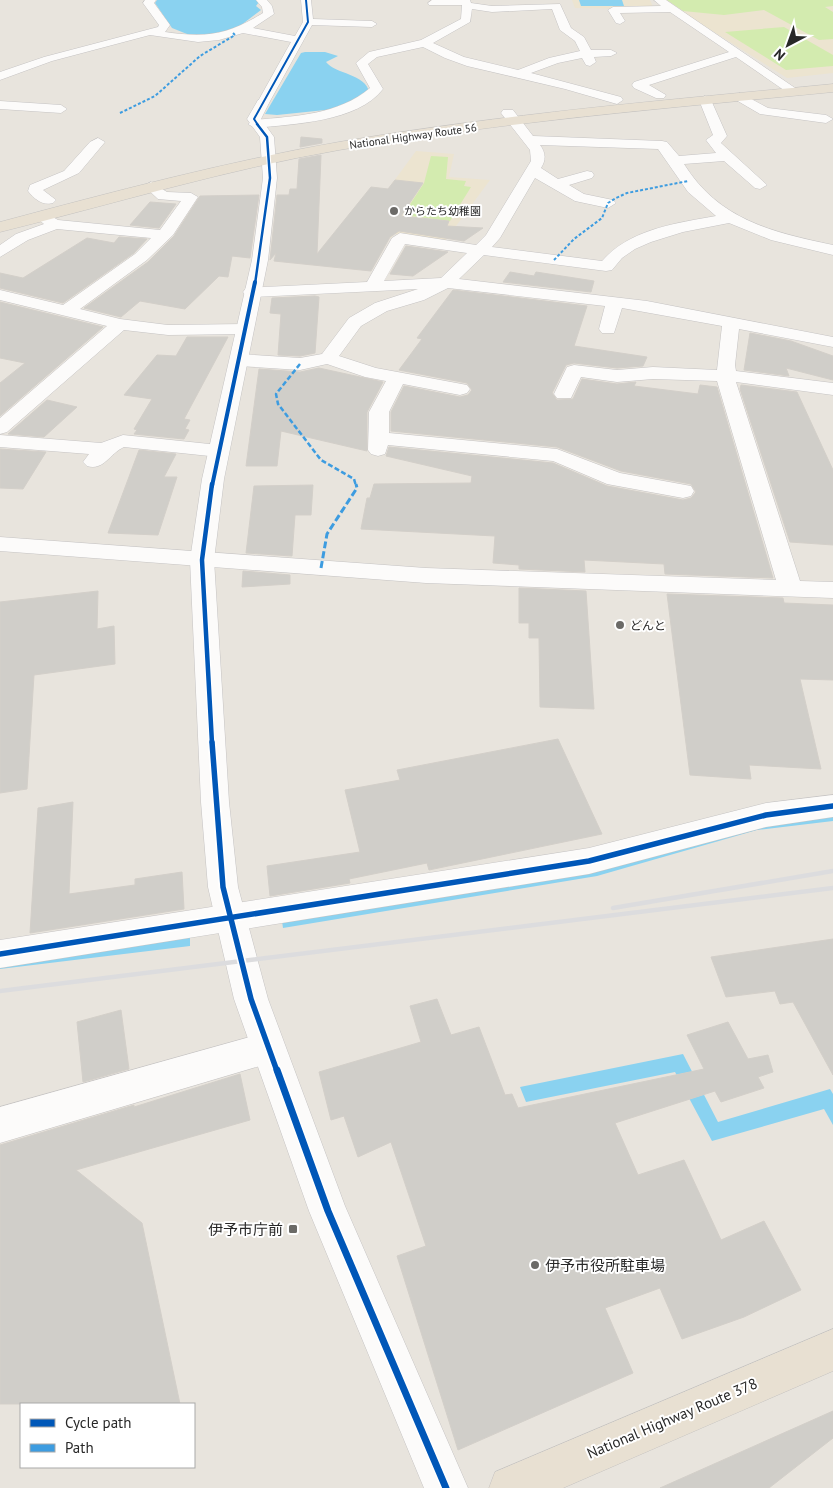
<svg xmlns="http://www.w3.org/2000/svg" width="833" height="1488" font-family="'PT Sans','Noto Sans JP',sans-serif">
  <rect width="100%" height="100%" fill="#e8e4dd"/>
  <path fill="#ece4d0" d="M572,0H650L654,9L575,8Z
    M663,0H833V73L787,78Z
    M416,151L454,154L449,177L490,180L445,241L394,234L391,238L355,234Z"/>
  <path fill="#d3ebaf" d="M667,0H833V6L825,7L833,12V39L819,40L764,10L724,15L683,11Z
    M784,27L833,55V66L786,70L725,32Z
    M431,156L448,157L446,179L466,181L464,186L471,187L450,221L403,215L424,183Z"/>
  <path fill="#8ad2f0" d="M157,0H257L259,2L256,6L261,10L236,29L201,36L187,34L172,28L155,3Z
    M579,0H622L624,6H581Z
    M305,52H325L338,56L326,62C335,74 366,74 369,92L335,109L277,115L265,114L301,53Z
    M833,807V821L757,830L597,876L283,928L281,914Z
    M190,936V946L0,969V958Z
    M683,1054L718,1122L830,1089L833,1094V1125L824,1109L712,1141L675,1072L526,1102L520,1087Z"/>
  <path fill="#d0cec9" stroke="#d3cfc9" d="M301,137L322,139V143L300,147Z
    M321,155L317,254L371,187L388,189L395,180L423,183L401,216L449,221L447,226L483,228L464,241L399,231L390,237L371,271L274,261L276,253L270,260L277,195H289L290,189H297L299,159Z
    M259,195L250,258L232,256L228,277L219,276L185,309L140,301L121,317L84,308L148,262L174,236L200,196Z
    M150,202L176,204L159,228L130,225Z
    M119,237L147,239L134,253L63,303L0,288V273L23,278L87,238L114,243Z
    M406,246L448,252L413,276L390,274Z
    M510,272L534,276L536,272L594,281L591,292L503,282Z
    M453,290L587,306L574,346L647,357L643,366L617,368L574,363L566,365L552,393L557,400L573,399L582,379L617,384L636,382L634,386L698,394L700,385L717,387L773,578L665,574L664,564L584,560L585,572L519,569V565L493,563L495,536L361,529L367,498H370L374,484L471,483L472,476L386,456L389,447L553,463L607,486L683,500L691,498L696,492L691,484L621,471L557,447L391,431V412L404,386L460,397L468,395L472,390L467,383L399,370L422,339L417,338Z
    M315,296L319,297L315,353L300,356L278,355L281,314L270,313L272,298Z
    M0,302L103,327L0,416V383L25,363L0,358Z
    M750,333L791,341L833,356V380L786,368L789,376L744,370Z
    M187,337H228L184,419L190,420L185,429L189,430L184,439L134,434L137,430L134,429L152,399L124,395L157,355L176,356Z
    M319,368L383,382L367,412V451L281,431L277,466H246L259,369L300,372Z
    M741,385L797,392L833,470V545L790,542L740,389Z
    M47,400L77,407L44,437L8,434Z
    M0,449L46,452L23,489L0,488Z
    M139,450L176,454L164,477H177L158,535L108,533Z
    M313,485L311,515H295L292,556L246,553L254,486Z
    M243,571L290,575V584L242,587Z
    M519,588L586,591L594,709L540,707L539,638H529V623H519Z
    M98,591L97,629L114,626L115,664L34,675L27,789L0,793V602Z
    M667,594L783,598L784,603L833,605V680L800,679L821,769L749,765L751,779L690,775Z
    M558,739L602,834L429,870L427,863L349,879L350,883L270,896L267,866L360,852L345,790L400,780L397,770Z
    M73,802L69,894L135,885V879L182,872L184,909L30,933L38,808Z
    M833,939V1075L793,1002L780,1004L775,991L726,997L711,957Z
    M437,999L451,1035L479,1027L505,1095L512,1094L518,1108L704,1069L687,1035L728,1022L748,1059L768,1055L773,1072L758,1077L764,1088L721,1102L715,1091L615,1123L638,1175L684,1160L721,1240L764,1221L801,1290L744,1317L682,1339L660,1288L605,1308L633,1373L458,1450L397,1256L426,1246L391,1142L358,1157L344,1116L331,1120L319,1072L421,1042L410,1006Z
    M121,1010L129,1069L83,1082L77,1022Z
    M240,1074L250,1120L76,1170L142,1223L180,1404H0V1145L134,1105V1107Z
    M833,1411V1438L769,1488H660Z"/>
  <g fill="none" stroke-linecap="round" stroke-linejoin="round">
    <g stroke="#c5c3c3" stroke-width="1">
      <path id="minor" d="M145,0H156L154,3L170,25L165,32C207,38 227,35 263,13L262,7L256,0H267L272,6L274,14L253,28L295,36L303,22L301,0H311L313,19L372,21L377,24L372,27L312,25L269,103L263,107L257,103L291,42L243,33L219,40L198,42L150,35L52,61L0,80V72L44,57L158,27L159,25L143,3Z
        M432,0H470L471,3L492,6L560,4L571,28L584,37L591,50H611L617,53L611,56L594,57L596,62L590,66L586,65L582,58L558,63L531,73L621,97L623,100L617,104L565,89L467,66L445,58L423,47L377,57L368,64L383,89C358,122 293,124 255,128L248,124L255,120C295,116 338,115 370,88L356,63L369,52L421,40L461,19L462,5H429L428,3ZM472,9L492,12L552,9L560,30L575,41L580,51L549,58L518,70L464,57L433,43L470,22Z
        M654,0H666L801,92L799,95H791L736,57L649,85L666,95L664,98H656L634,88L632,85L634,82L729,52L670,12L620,13L625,21L620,24L616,23L608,10L613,7L661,6Z
        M740,93L768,108L826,115L833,119L826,123L760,114L736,100L734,97Z
        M705,96L711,100L727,136L721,143L767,185L760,189L755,188L724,161L684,164C719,220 772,232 833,245V255L771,240L729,223L683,232L651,242L635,249L622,258L612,270L606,271L484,255L459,279L647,301L833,337V347L739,329L735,365L736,371L833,383V395L736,382L800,581L833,582V598L426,583L0,551V537L426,568L776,580L717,381L653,379L617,382L581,377L571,398H557L554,394L567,367L574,365L617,370L653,367L717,370L722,326L622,308L614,333H602L599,329L605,306L448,288L424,300L387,311L361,326L339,356L376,368L467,385L470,389L467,393L460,395L403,384L389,412V433L557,449L620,473L691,486L694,491L691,496L683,498L607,484L553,461L388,445L385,454L378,456L371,454L368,450L369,412L386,381L365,377L327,364L300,370L239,366L232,364L230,360L232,356L239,354L300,358L322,354L349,318L375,303L418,289L252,297L246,296L243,292L246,288L367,282L392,238L400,233L476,245L486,235L531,161L530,150L501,113L503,110H513L533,136L662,141L667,142L679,156L716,153L706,140L713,135L699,100ZM540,145L658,149L688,192L716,216C677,223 630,229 602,261L492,247L500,238L535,178L575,201L608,208L616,203L613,200L584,194L569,185L592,178L594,175L592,172L587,171L558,179L541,168C546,160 546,153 540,145ZM405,244L467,253L441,278L384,281Z
        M0,101L61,105L67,109L61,113L0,109Z
        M98,138L105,142L79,173L43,190L56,200L53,203C43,206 34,199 28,191L30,185L64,171L90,142Z
        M151,182L167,192L191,193L198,197L173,235L147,260L80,309L120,319L168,325L245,324L251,325L254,329L251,333L245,334L168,335L124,330L7,432L0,434V418L107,326L0,300V290L63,305L135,254L151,238L57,229L28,240L0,257V245L16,234L44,224L34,216L42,211L58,220L160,230L181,201L158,199L144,186Z
        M0,435L101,443L123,435L219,445L226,447L229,451L226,455L219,457L124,447C109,454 104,471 87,466L83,462L89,454L0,447Z
        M833,795V817L766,827L589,874L0,968V940L589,848L766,803Z
        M268,1032L280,1036L285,1048L280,1060L0,1143V1107Z"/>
    </g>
    <g stroke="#c5c3c3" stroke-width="1">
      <path id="tertiary" d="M263,99L269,103L261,119L274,137L277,178L268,260L224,479L214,560L229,802L238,887L268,999L345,1206L468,1488H424L309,1211L234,999L208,887L201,802L190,560L202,479L252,260L263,178L260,137L247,119L258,100Z"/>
    </g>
    <g stroke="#c4c2c0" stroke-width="1">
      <path id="trunk" d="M833,84V92C668,108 502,122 339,150C224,170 113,204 0,232V222C112,192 225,162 339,142C502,114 668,100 833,84Z
        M833,1329V1371L563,1488H489L495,1472Z"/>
    </g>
    <use href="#minor" fill="#fcfbfa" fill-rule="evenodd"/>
    <use href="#tertiary" fill="#fcfbfa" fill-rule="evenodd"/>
    <use href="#trunk" fill="#e8e0d2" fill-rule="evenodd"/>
    <path stroke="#dcdcde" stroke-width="4.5" d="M613,908L833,871
      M0,991L833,888"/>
    <path stroke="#3d9ce0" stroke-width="2" stroke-dasharray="3 2" stroke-linecap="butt" d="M120,113L155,96L200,56L235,35L233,33
      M554,260L574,239L602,218L608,203L616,198L627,193L688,181"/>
    <path stroke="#3d9ce0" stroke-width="2.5" stroke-dasharray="5 2.5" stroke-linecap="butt" d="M300,364L276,394L278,404L321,460L354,479L356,486"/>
    <path stroke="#3d9ce0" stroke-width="3" stroke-dasharray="7 3" stroke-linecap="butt" d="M321,568L327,534L357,488L356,484"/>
    <g stroke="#fff" stroke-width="3">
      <path id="cycleway-far5" d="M258,125L254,119L308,22L306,0"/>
    </g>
    <g stroke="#fff" stroke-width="4.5">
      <path id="cycleway-far4" d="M255,284L270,178L267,137L257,124"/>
    </g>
    <g stroke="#fff" stroke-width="5.5">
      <path id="cycleway-far3" d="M212,486L255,282"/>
    </g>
    <g stroke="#fff" stroke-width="7">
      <path id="cycleway-far2" d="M212,743L202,560L212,484"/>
    </g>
    <g stroke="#fff" stroke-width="9">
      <path id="cycleway-far1" d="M212,742L223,887L251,999L277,1071
        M0,954L589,861L766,815L833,806"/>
    </g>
    <g stroke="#fff" stroke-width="10">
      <path id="cycleway" d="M277,1070L328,1211L446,1488"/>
    </g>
    <use href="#cycleway-far5" stroke="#0057b8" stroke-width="2"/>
    <use href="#cycleway-far4" stroke="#0057b8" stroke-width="2.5"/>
    <use href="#cycleway-far3" stroke="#0057b8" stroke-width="4"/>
    <use href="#cycleway-far2" stroke="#0057b8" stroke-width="4.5"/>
    <use href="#cycleway-far1" stroke="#0057b8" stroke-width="5.5"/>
    <use href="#cycleway" stroke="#0057b8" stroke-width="7"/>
  </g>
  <g fill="#6b6a67" stroke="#fff" stroke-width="2">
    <circle cx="394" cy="211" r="5"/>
    <circle cx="620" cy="625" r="5"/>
    <rect x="288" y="1224" width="10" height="10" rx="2.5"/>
    <circle cx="535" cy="1265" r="5"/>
  </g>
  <g text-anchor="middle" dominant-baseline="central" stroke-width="4" stroke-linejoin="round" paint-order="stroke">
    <g font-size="11" fill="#282828" stroke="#fff">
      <text transform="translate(413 136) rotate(-8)">National Highway Route 56</text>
    </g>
    <g font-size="11" fill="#282828" stroke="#fff" text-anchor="start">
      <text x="404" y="211">からたち幼稚園</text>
    </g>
    <g font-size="12" fill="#282828" stroke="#fff" text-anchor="start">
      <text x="630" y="625">どんと</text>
    </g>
    <g font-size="15" fill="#282828" stroke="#fff" text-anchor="end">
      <text x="283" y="1229">伊予市庁前</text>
      <text x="545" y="1265" text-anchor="start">伊予市役所駐車場</text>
    </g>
    <g font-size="15" fill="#282828" stroke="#fff">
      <text transform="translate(672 1418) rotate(-23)">National Highway Route 378</text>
    </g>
  </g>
  <rect x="20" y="1403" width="175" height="65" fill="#ffffff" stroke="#a9a9a9"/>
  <rect x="30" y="1419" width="25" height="8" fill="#0057b8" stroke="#a9a9a9"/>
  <text x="65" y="1428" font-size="15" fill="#282828">Cycle path</text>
  <rect x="30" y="1444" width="25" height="8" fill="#3d9ce0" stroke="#a9a9a9"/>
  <text x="65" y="1453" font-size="15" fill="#282828">Path</text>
  <g transform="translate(788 45) rotate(221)" stroke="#ffffff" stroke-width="4" paint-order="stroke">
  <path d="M0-4L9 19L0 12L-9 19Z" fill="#282828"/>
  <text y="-8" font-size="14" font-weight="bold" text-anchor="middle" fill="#282828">N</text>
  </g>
</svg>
